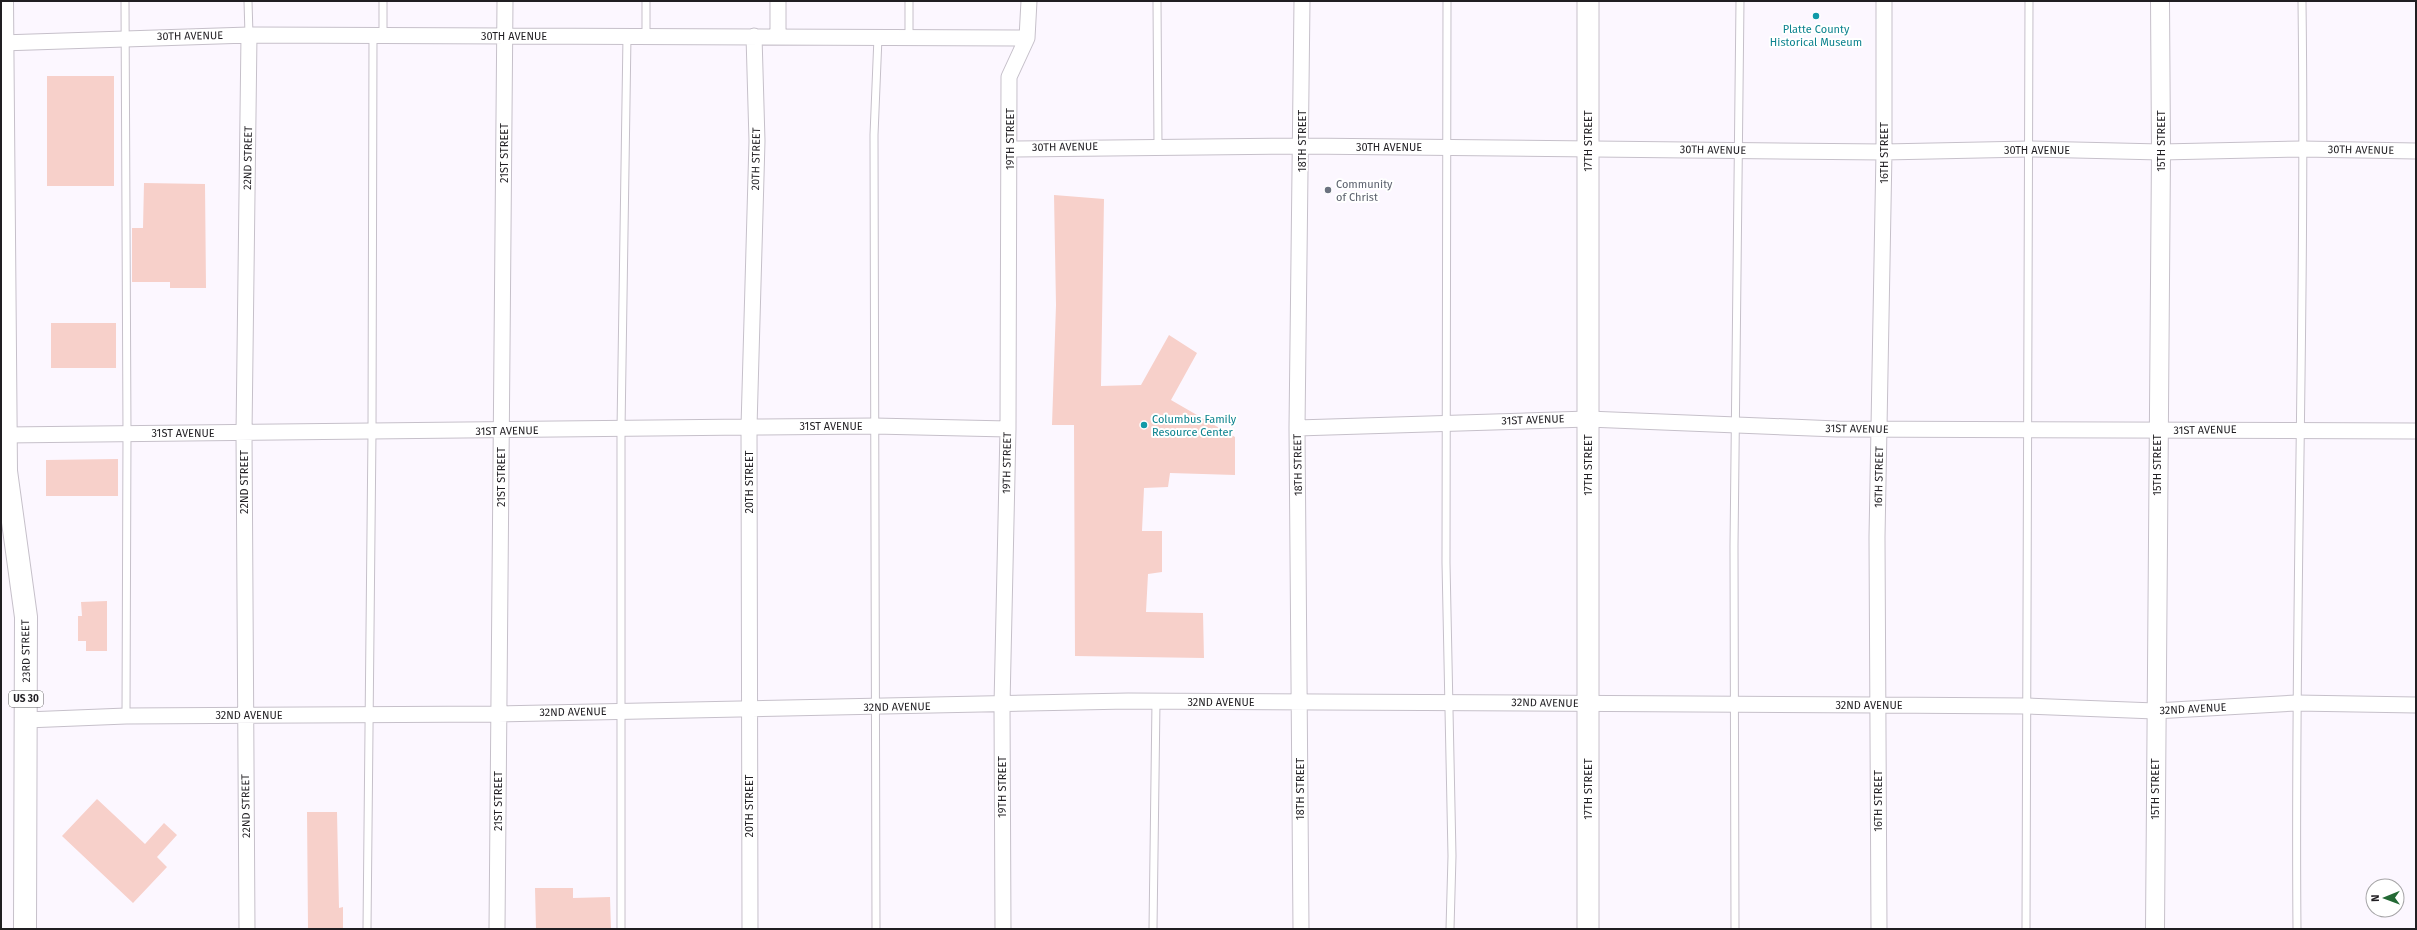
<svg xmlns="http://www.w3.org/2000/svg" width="2417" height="930" font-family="'Fira Sans',sans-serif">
  <rect width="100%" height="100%" fill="#fcf7ff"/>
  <path fill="#f7d0ca" d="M47,76H114V186H47Z
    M144,183L205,184L206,288H170V282H132V228H143Z
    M1054,195L1104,199L1101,386L1141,385L1169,335L1197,353L1171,400L1235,437V475L1170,473L1168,487L1144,488L1142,531H1162V572L1148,574L1146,612L1203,613L1204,658L1075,656L1074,425H1052L1056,305Z
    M51,323H116V368H51Z
    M118,459V496H46V460Z
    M107,601V651H86V641H78V616H82L81,602Z
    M97,799L145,844L164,823L177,835L157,857L167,867L133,903L62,836Z
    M307,812H337L339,908L343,907V929H308Z
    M535,888H573V898L610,897L611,929H536Z"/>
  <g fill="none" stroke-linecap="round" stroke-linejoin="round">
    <g stroke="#c6c0ca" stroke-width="9">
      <path id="service" d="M125,1L127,434L126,716
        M248,1L249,35
        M383,1V35
        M646,1V36
        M909,1V37
        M1157,1L1158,146
        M1447,1L1446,563L1452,856L1450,929
        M367,929L372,432L373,35
        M621,929V429L627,36
        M876,929L874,135L878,37
        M1153,929L1156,702
        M1735,929L1734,547L1740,1
        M2026,929L2029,1
        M2297,929C2294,620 2306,310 2302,1"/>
    </g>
    <g stroke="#c6c0ca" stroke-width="17">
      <path id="minor" d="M778,1V36
        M1,43L249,35L1027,38
        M1010,149L1302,146L1884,152L2029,149L2161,152L2302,149L2416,151
        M1297,428L1588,419L1837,429L2416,431
        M5,435L749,427L874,426L1008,429
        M26,720L126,716L498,714L1128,701L1878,705L2026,706L2155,711L2296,703L2416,705
        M247,929L244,433L249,35
        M497,929L505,1
        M750,929L749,427L757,141L754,36
        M1003,929L1002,705L1008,429L1009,77L1027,38L1029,1
        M1301,929L1297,428L1302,1
        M1879,929L1877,537L1884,152V1"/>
    </g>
    <g stroke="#c6c0ca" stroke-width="20">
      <path id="tertiary" d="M2155,929L2161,152L2160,1"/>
    </g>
    <g stroke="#c6c0ca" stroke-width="23">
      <path id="secondary" d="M1588,1V929"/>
    </g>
    <g stroke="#c6c0ca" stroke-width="24">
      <path id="trunk" d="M2,1L6,471L26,617L25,929"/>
    </g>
    <use href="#service" stroke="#fff" stroke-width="7"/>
    <use href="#minor" stroke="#fff" stroke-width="15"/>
    <use href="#tertiary" stroke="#fff" stroke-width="18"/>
    <use href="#secondary" stroke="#fff" stroke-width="21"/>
    <use href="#trunk" stroke="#fff" stroke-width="22"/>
  </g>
  <g fill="#0f9aa8" stroke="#fff" stroke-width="1.5">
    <circle cx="1816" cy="16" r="4"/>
    <circle cx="1144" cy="425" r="4"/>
  </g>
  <circle fill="#6b7280" stroke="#fff" stroke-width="1.5" cx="1328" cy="190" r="4"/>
  <g text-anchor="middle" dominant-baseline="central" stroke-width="4" stroke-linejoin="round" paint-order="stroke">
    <rect fill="#fff" stroke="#636264" stroke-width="1" x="9" y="691" width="34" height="16" rx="3"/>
    <g font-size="10" font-weight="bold" fill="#201e22">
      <text x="26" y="699">US 30</text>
    </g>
    <g font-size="11" fill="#0d838f" stroke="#fff">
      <text x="1816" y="29">Platte County<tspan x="1816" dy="13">Historical Museum</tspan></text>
      <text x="1152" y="419" text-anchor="start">Columbus Family<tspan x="1152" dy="13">Resource Center</tspan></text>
    </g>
    <g font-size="11" fill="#201e22" stroke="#fff">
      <text transform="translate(190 36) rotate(-1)">30TH AVENUE</text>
      <text x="514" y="36">30TH AVENUE</text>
      <text transform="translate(1010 139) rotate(-90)">19TH STREET</text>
      <text transform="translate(1302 141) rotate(-90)">18TH STREET</text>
      <text transform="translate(1588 141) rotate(-90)">17TH STREET</text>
      <text transform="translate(2161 141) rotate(-90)">15TH STREET</text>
      <text transform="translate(1065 147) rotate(-1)">30TH AVENUE</text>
      <text x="1389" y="147">30TH AVENUE</text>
      <text transform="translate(1713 150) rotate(1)">30TH AVENUE</text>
      <text x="2037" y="150">30TH AVENUE</text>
      <text transform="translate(2361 150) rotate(1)">30TH AVENUE</text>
      <text transform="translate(504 153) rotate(-90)">21ST STREET</text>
      <text transform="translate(1884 153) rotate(-90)">16TH STREET</text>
      <text transform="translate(248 158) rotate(-89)">22ND STREET</text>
      <text transform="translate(756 159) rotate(-89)">20TH STREET</text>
      <text transform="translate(1533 420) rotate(-2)">31ST AVENUE</text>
      <text x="831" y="426">31ST AVENUE</text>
      <text transform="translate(1857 429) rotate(1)">31ST AVENUE</text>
      <text transform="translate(2205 430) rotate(-1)">31ST AVENUE</text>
      <text transform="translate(507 431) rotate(-1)">31ST AVENUE</text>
      <text x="183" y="433">31ST AVENUE</text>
      <text transform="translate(1007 463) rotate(-89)">19TH STREET</text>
      <text transform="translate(1298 465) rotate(-91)">18TH STREET</text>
      <text transform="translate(1588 465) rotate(-90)">17TH STREET</text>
      <text transform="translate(2157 465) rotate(-90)">15TH STREET</text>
      <text transform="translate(501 477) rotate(-90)">21ST STREET</text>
      <text transform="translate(1879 477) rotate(-89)">16TH STREET</text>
      <text transform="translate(244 482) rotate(-90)">22ND STREET</text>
      <text transform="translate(749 482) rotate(-90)">20TH STREET</text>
      <text transform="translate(26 651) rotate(-91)">23RD STREET</text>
      <text x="1221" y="702">32ND AVENUE</text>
      <text transform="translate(1545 703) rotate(1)">32ND AVENUE</text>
      <text x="1869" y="705">32ND AVENUE</text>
      <text transform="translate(897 707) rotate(-1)">32ND AVENUE</text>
      <text transform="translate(2193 709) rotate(-3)">32ND AVENUE</text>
      <text transform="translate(573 712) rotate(-1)">32ND AVENUE</text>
      <text x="249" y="715">32ND AVENUE</text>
      <text transform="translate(1002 787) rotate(-90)">19TH STREET</text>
      <text transform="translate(1300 789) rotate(-90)">18TH STREET</text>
      <text transform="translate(1588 789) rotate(-90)">17TH STREET</text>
      <text transform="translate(2155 789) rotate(-90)">15TH STREET</text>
      <text transform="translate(498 801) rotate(-90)">21ST STREET</text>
      <text transform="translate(1878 801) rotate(-90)">16TH STREET</text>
      <text transform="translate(246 806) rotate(-91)">22ND STREET</text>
      <text transform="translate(749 806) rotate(-90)">20TH STREET</text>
    </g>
    <g font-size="11" fill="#5b616d" stroke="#fff" text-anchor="start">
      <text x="1336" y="184">Community<tspan x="1336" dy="13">of Christ</tspan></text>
    </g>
  </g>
  <rect width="2417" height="930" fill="none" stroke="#201e22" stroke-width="4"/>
  <g transform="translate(2385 898) rotate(269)"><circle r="19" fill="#ffffff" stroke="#a6a5a7"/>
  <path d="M0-3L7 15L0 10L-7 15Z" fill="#236934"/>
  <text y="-6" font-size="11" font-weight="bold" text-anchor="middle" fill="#201e22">N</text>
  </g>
</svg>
